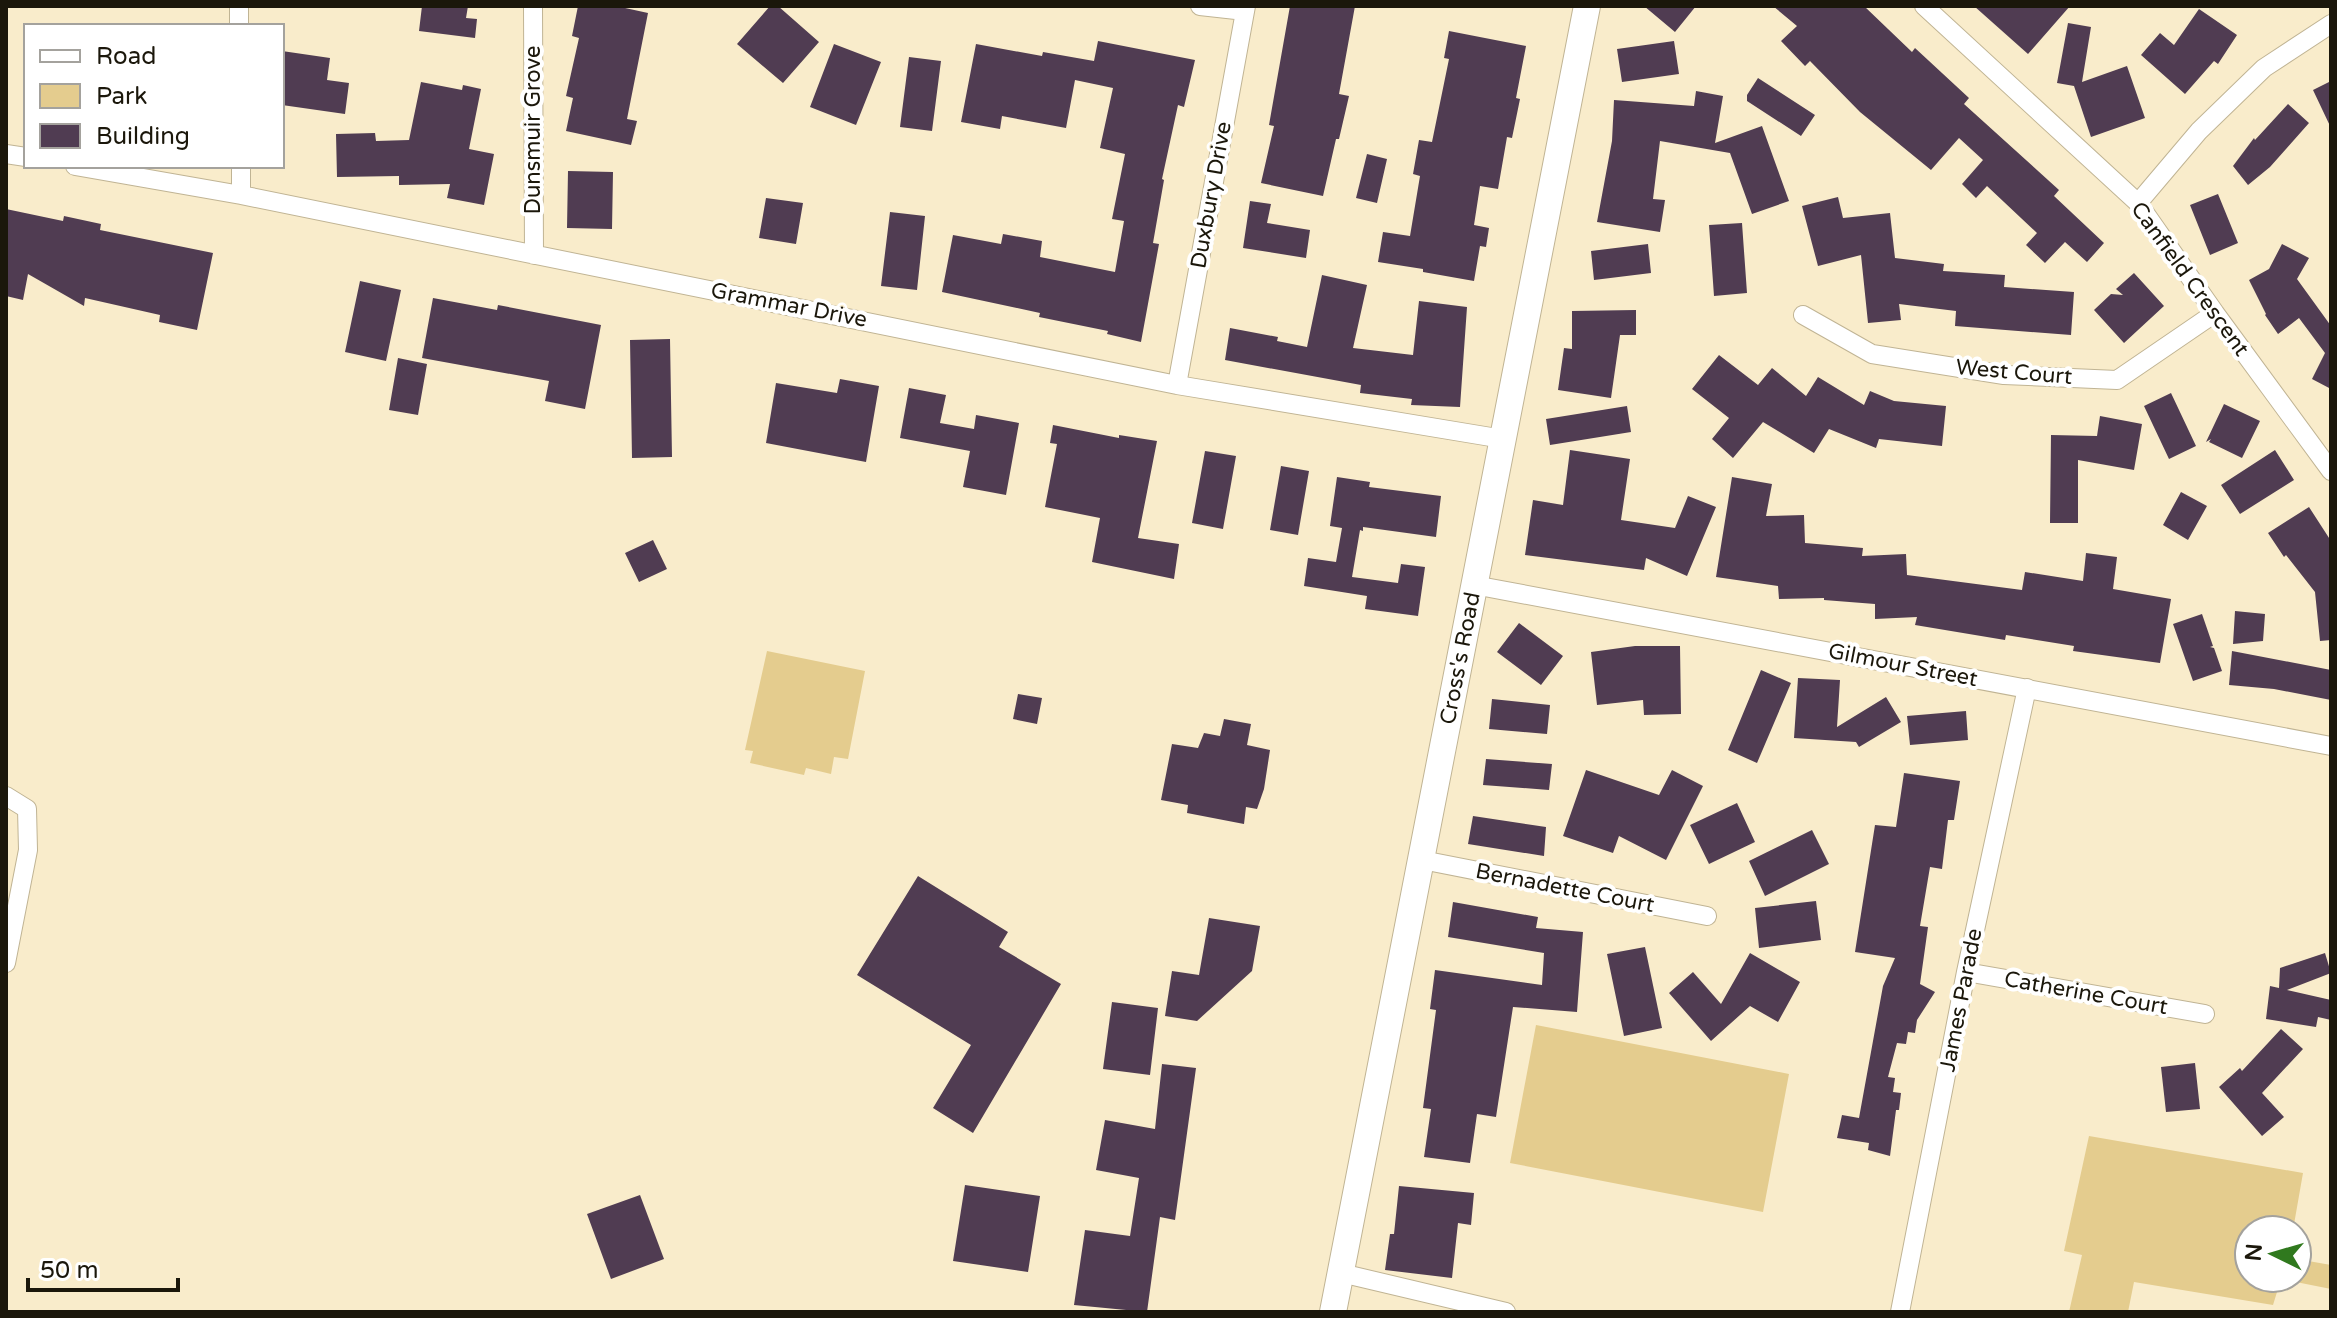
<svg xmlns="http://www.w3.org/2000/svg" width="2337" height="1318" font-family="'Varela Round',sans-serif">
  <rect width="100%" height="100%" fill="#f9eccb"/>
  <path fill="#e4cc8e" d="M767,651L865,671L848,759L834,757L831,774L806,768L804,775L750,763L753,751L745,750Z
    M1536,1025L1789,1074L1763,1212L1510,1163Z
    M2089,1136L2303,1173L2293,1230H2249V1278H2297V1259L2331,1265V1289L2281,1279L2273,1305L2134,1282L2128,1312H2069L2082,1255L2064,1251Z"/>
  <path fill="#503c52" d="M422,6H468L466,18L477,19L475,38L419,31Z
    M578,6H616L648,13L627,119L637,121L631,145L566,131L573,98L566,96L579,38L572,36Z
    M770,6H778L819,42L783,83L737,44Z
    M1290,6H1355L1339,94L1349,96L1339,139H1336L1323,196L1261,183L1274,126L1269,125Z
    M1644,6H1696L1675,32Z
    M1773,6H1864L1912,52L1915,48L1969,98L1964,104L2059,190L2054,196L2104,243L2087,262L2065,242L2045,263L2026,245L2037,233L1987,186L1976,198L1962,184L1983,160L1959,138L1931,170L1860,112L1810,61L1805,66L1781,41L1797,26Z
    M1974,6H2070L2028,54Z
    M2199,9L2237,35L2218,64L2214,61L2185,94L2141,55L2160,33L2174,45Z
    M2068,23L2091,27L2082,82L2127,66L2145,118L2091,137L2074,86L2057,83Z
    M1449,31L1526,46L1516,98L1520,99L1512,138L1507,137L1498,189L1480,186L1474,225L1489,228L1486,247L1480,246L1474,281L1423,272V269L1378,262L1383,232L1410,236L1420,176L1413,174L1419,140L1432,142L1449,59L1444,58Z
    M1098,41L1195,60L1184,107L1178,105L1162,179L1164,180L1153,243L1159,244L1141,342L1107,334L1108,331L1039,317L1040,313L942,292L953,235L1001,244L1003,234L1042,241L1040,257L1115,272L1124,221L1112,219L1125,154L1100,148L1113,88L1075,80L1066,128L1002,116L1000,129L961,122L976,44L1042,56L1043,52L1094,61Z
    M1674,41L1679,74L1622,82L1617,49Z
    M834,44L881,62L856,125L810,107Z
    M282,51L330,58L327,80L349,83L345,114L282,105Z
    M909,57L941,61L932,131L900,127Z
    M1758,78L1815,115L1801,136L1747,101V95Z
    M2331,81V128L2313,90Z
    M421,82L462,90L463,85L481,89L469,149L494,154L484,205L447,198L450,184L399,185V176L337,177L336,134L375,133L376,141L409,140Z
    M1696,91L1723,96L1715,143L1762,126L1789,201L1752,214L1730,153L1660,141L1653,199L1665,200L1660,232L1597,222L1612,141L1614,100L1694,106Z
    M2288,104L2309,123L2270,167L2248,185L2233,166L2254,138L2255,140Z
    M1367,154L1387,159L1377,203L1356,198Z
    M568,171L613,172L612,229L567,228Z
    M2218,194L2238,243L2210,255L2190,205Z
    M1838,197L1843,218L1890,213L1895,258L1944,264L1943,271L2005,275L2004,287L2074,292L2071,335L1955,326L1956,311L1899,304L1901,320L1868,323L1861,255L1818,266L1802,206Z
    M766,198L803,203L796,244L759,238Z
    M1250,201L1271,204L1267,223L1310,230L1306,258L1243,248Z
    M6,209L63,221L64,216L101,224L100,230L213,253L197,330L159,322L160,315L85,298L84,306L28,274L23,300L6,296Z
    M890,212L925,216L917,290L881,286Z
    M1742,223L1747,293L1714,296L1709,225Z
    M1648,244L1651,273L1594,280L1591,251Z
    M2282,244L2309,258L2297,279L2331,326V389L2312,379L2325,353L2299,318L2278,334L2265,315L2266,314L2249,280L2269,269Z
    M2134,273L2164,306L2124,343L2094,310L2111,294L2123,295L2116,289Z
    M1322,275L1367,285L1353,348L1413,355L1419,301L1467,307L1460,407L1411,405L1412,399L1360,393L1361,385L1225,360L1230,328L1278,337L1277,341L1307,347Z
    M360,281L401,290L386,361L345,352Z
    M433,298L497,310L498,305L601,325L585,409L545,401L549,381L422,358Z
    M1636,310V335H1620L1611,398L1558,390L1564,348L1572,349V311Z
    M670,339L672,457L632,458L630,340Z
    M1719,355L1758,385L1772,368L1806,396L1818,377L1864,405L1870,391L1894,401L1946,406L1942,446L1879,439L1876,448L1829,429L1814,453L1763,422L1733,458L1712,439L1729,418L1692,389Z
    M398,358L427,364L418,415L389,410Z
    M840,379L879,386L866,462L766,443L776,383L837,393Z
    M909,388L946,395L940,423L974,429L976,415L1019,423L1006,495L963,487L970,451L900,438Z
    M2171,393L2196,446L2169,459L2144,406Z
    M2224,404L2260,421L2242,458L2209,442L2211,439L2206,442Z
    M1627,406L1631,432L1550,445L1546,419Z
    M2100,416L2142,424L2134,470L2078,460V523H2050L2051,435L2097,436Z
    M1053,425L1119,438V435L1157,441L1138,538L1179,544L1174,579L1092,562L1100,518L1045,507L1057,444L1050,443Z
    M1570,450L1630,459L1621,520L1675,528L1688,496L1716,507L1687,576L1646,558L1644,570L1525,555L1533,500L1563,505Z
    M2275,450L2294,480L2240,514L2221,485Z
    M1205,451L1236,456L1223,529L1192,523Z
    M1281,466L1309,471L1298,535L1270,530Z
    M1337,477L1370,482L1369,487L1441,496L1436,537L1363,527V531L1360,530L1352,577L1398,583L1401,564L1425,567L1418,616L1365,609L1367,596L1304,586L1308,558L1336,562L1342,528L1330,526Z
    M1732,477L1772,484L1766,516L1804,515L1805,543L1863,548L1862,556L1906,554L1907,575L2022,590L2025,572L2083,581L2086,553L2117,557L2113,589L2171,599L2160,663L2073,651L2074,646L2006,635L2005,640L1915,625L1917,617L1875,619V604L1824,600V598L1779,599L1778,586L1716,577Z
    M2181,492L2207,506L2188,540L2163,525Z
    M2309,507L2331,541V640L2320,641L2315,592L2286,555L2284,557L2268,533Z
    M653,540L667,569L639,582L625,553Z
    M2235,611L2265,614L2263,641L2233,644Z
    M2202,614L2213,646L2210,647L2214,648L2222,671L2193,681L2173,624Z
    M1519,623L1563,656L1541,685L1497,652Z
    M1635,646H1680L1681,714L1644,715L1643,700L1597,705L1591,652Z
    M2232,651L2331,670V700L2274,689L2229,685Z
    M1761,670L1791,683L1757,763L1728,750Z
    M1798,678L1840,680L1837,727L1886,697L1901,722L1859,747L1856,742L1794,738Z
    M1018,694L1042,698L1037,724L1013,719Z
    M1492,699L1550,705L1547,734L1489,729Z
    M1966,711L1968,740L1910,745L1907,716Z
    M1224,719L1251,724L1247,745L1270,750L1264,789L1257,809L1246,807L1244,824L1187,813L1188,805L1161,800L1172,744L1198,748L1204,733L1220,736Z
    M1486,759L1552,764L1549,790L1483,785Z
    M1586,770L1659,795L1672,770L1703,786L1666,860L1619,836L1613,853L1563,836Z
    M1904,773L1960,781L1954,820H1948L1942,869L1930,867L1920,926L1928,927L1920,984L1935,992L1917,1020L1915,1033L1908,1032L1906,1044L1897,1043L1888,1077L1895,1078L1893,1092L1901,1093L1899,1110H1896L1890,1156L1868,1150L1869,1143L1837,1138L1842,1115L1859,1118L1883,986L1895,958L1855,952L1875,825L1896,827Z
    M1737,803L1755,842L1709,864L1690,825Z
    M1473,816L1546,827L1544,856L1468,844Z
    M1812,830L1829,864L1765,896L1749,861Z
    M918,876L1008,932L999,947L1061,984L973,1133L933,1108L971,1045L857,975Z
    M1816,901L1821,940L1759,948L1755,908Z
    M1453,902L1538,917L1536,928L1583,932L1577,1012L1513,1007L1496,1117L1477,1114L1470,1163L1424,1157L1431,1109L1423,1108L1436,1010L1430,1009L1435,970L1542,985L1544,953L1448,937Z
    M1209,918L1260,926L1252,971L1197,1021L1165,1016L1172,971L1199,975Z
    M1645,947L1662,1028L1624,1036L1607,954Z
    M1750,953L1800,982L1778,1022L1750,1006L1711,1041L1669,993L1693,972L1721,1004Z
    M2325,953L2331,973L2287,990L2331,1000V1020L2318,1017L2316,1027L2266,1019L2270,986L2279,988L2280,968Z
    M1112,1002L1158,1008L1150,1075L1103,1069Z
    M2281,1029L2303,1049L2262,1093L2284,1117L2262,1136L2219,1087L2240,1068L2242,1071Z
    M2195,1063L2200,1109L2166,1112L2161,1067Z
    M1162,1064L1196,1068L1175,1220L1160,1217L1147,1312L1074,1305L1085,1230L1130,1236L1139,1178L1096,1170L1105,1120L1155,1129Z
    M965,1185L1040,1196L1028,1272L953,1261Z
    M1399,1186L1474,1193L1471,1225L1458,1223L1452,1278L1385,1270L1390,1234H1394Z
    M640,1195L664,1259L611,1279L587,1214Z"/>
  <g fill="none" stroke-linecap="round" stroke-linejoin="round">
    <g stroke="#c0b494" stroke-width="20">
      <path id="street" d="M239,6V26
        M533,6L534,255
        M1200,6L1245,11
        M1924,6L2138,203L2215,313L2331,471
        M6,154L26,157
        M75,166L241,195L1177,385L1503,439
        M241,166V195
        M2138,203L2199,131L2264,68L2331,24
        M1803,315L1872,354L2004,375L2117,380L2215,313
        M1177,385L1246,6
        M1474,585L2331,746
        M6,796L27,809L28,850L6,963
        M1422,860L1707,916
        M1966,972L2205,1014
        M1341,1273L1506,1312
        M1900,1312L1966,972L2027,688"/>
    </g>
    <g stroke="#c0b494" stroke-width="28">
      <g id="secondary">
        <path id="s1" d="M1333,1312L1587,6"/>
      </g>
    </g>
    <use href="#street" stroke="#fff" stroke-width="18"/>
    <use href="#secondary" stroke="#fff" stroke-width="26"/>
  </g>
  <g text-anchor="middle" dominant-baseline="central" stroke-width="8" stroke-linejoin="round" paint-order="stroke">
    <g font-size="22" fill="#1b170b" stroke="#fff">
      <text transform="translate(533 130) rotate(-90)">Dunsmuir Grove</text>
      <text transform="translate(1211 195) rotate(-80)">Duxbury Drive</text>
      <text transform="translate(2190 279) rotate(54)">Canfield Crescent</text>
      <text transform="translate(789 305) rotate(11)">Grammar Drive</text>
      <text transform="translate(2014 372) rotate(5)">West Court</text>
      <text stroke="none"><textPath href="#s1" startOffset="666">Cross's Road</textPath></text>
      <text transform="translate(1903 665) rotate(11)">Gilmour Street</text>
      <text transform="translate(1565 888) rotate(11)">Bernadette Court</text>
      <text transform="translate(2086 993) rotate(10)">Catherine Court</text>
      <text transform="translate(1961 1000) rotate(-79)">James Parade</text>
    </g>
  </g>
  <rect width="2337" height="1318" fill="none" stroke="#1b170b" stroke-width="16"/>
  <rect x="24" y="24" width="260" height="144" fill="#ffffff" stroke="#a4a29d" stroke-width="2"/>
  <rect x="40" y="50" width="40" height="12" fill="#ffffff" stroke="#a4a29d" stroke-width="2"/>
  <text x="96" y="64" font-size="24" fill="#1b170b">Road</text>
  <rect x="40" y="84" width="40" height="24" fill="#e4cc8e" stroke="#a4a29d" stroke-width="2"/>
  <text x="96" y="104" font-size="24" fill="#1b170b">Park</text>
  <rect x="40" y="124" width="40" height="24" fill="#503c52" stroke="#a4a29d" stroke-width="2"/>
  <text x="96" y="144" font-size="24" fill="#1b170b">Building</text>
  <g transform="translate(2273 1254) rotate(275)"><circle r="38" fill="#ffffff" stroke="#a4a29d" stroke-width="2"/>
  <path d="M0-6L14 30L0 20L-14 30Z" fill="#30791e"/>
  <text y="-12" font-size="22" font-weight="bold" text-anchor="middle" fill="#1b170b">N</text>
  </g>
  <path d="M28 1278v12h150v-12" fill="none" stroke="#1b170b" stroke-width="4"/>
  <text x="40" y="1278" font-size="24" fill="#1b170b" stroke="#ffffff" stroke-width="6" paint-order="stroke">50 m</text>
</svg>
